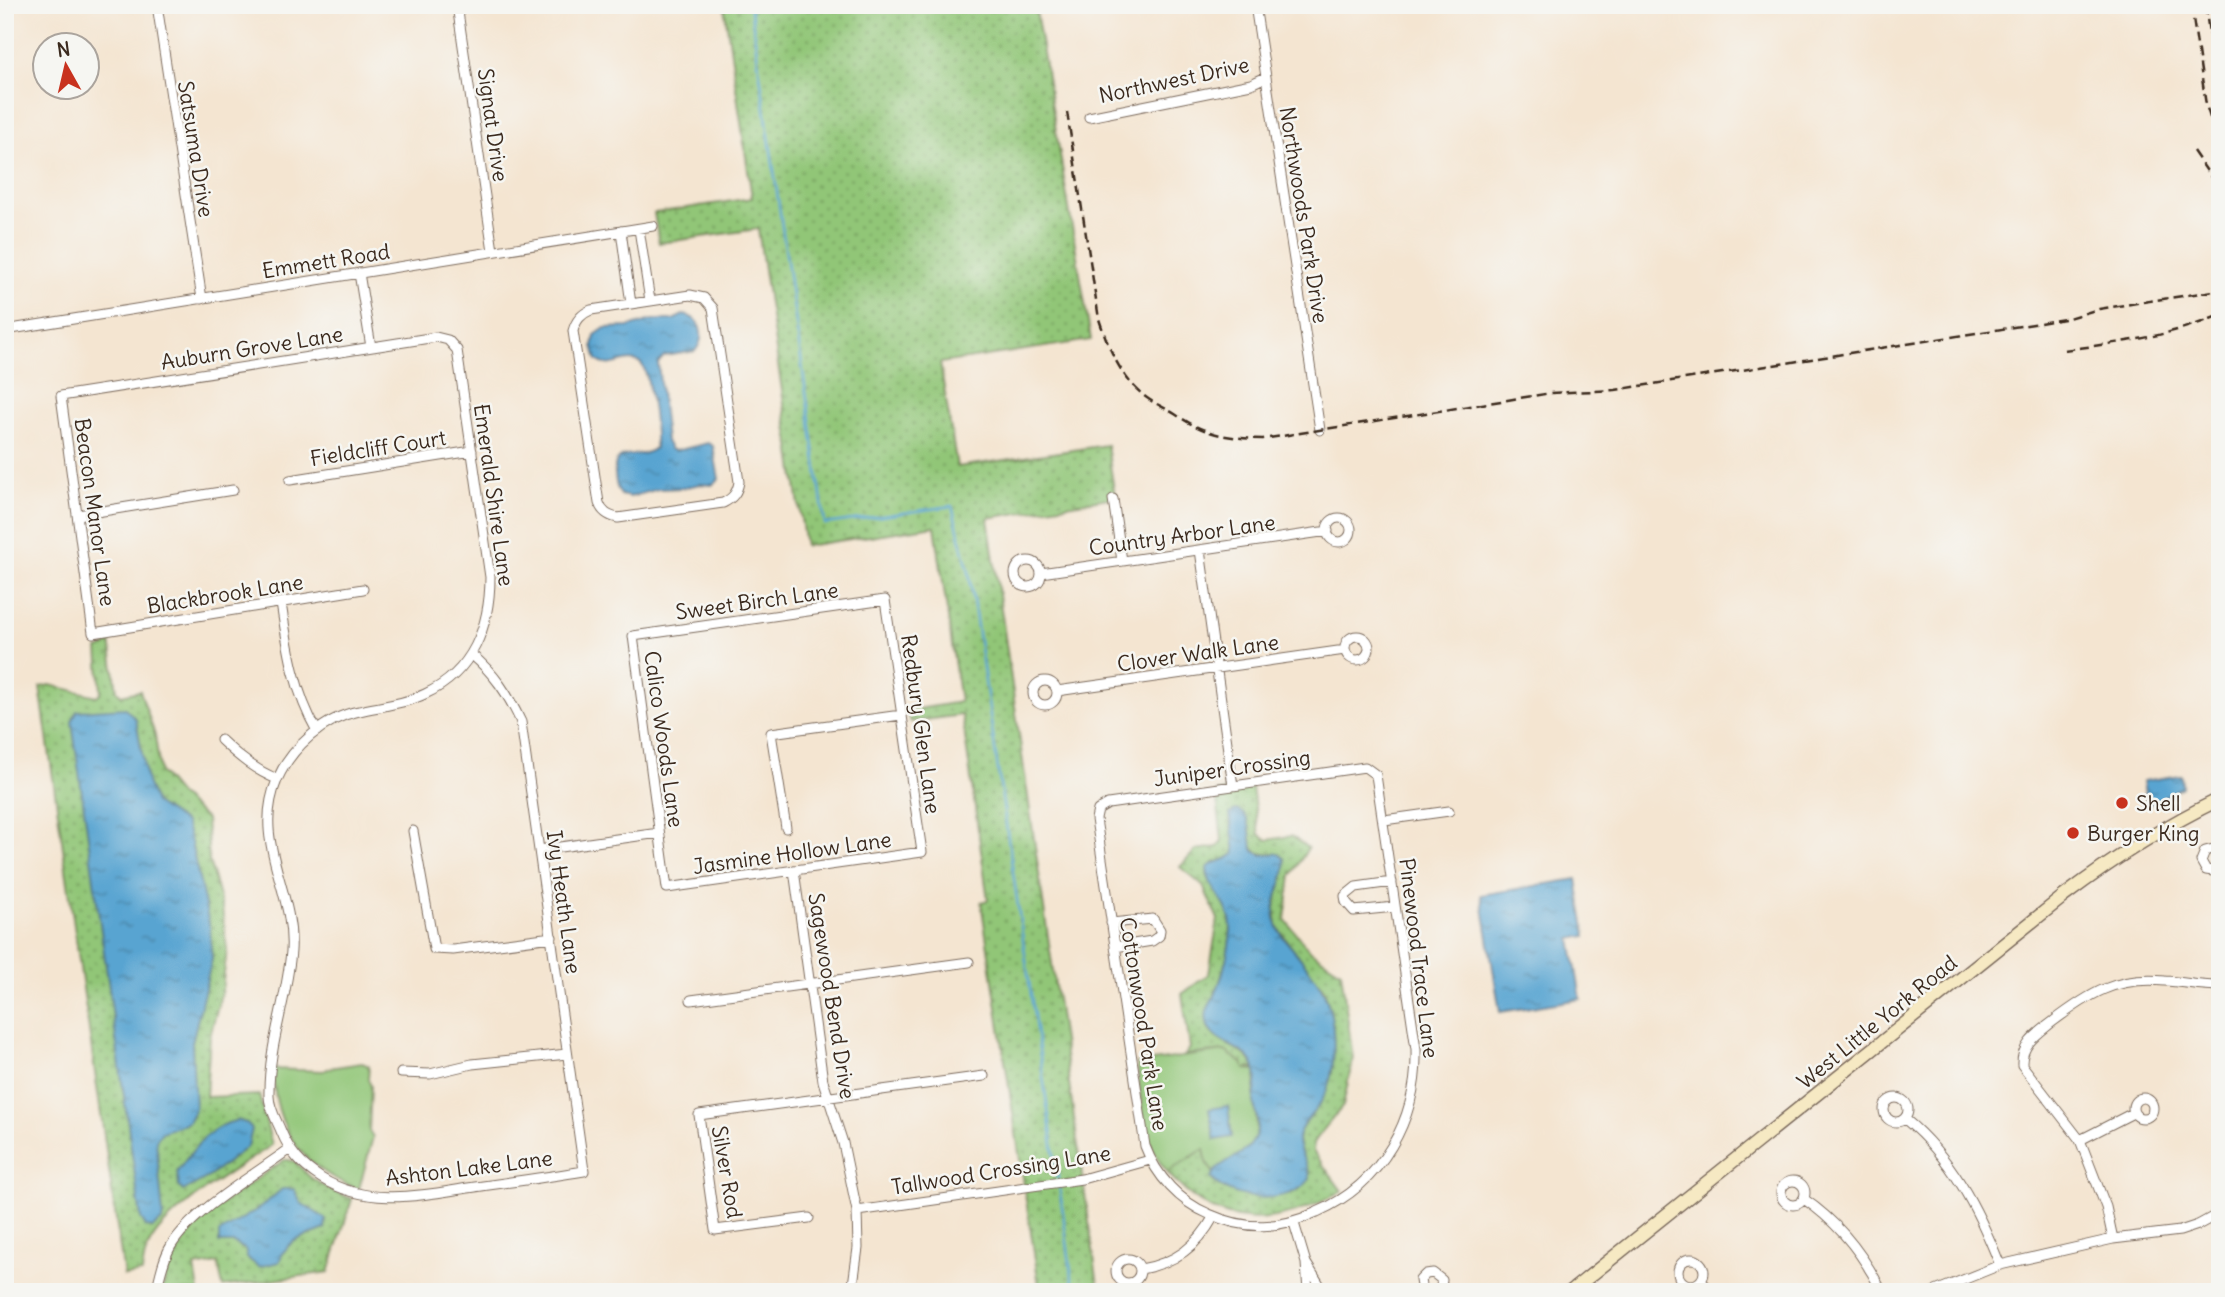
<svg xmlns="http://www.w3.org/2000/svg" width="2225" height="1297" font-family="Delius,sans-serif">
  <defs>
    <pattern id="grass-dots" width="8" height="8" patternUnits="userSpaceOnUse" patternTransform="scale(1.75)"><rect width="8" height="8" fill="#91c677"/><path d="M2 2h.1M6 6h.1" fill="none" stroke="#78a161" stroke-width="1.8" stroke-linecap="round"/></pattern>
    <pattern id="water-ripples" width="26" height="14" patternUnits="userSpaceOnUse" patternTransform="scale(1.75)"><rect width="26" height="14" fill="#58a4d1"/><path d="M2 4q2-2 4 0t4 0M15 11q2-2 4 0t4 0" fill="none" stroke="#4a86a9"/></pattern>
  </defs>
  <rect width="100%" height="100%" fill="#f6f6f2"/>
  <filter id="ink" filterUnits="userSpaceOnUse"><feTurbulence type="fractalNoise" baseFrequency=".0143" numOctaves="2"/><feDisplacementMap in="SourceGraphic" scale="14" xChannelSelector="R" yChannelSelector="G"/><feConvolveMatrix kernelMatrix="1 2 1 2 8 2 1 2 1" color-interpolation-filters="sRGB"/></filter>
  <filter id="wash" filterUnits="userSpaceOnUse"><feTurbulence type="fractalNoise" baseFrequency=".00686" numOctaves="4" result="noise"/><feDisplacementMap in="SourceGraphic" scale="28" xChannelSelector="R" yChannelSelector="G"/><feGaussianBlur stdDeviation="1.57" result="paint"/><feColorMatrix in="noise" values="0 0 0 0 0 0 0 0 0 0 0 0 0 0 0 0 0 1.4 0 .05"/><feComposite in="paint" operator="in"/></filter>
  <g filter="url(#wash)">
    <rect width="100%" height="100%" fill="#f4e5d1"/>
    <path fill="url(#grass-dots)" stroke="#66784a" stroke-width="2" d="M724,5H1035L1091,340L940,363L957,467L1107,445L1115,497L988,518L1099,1292H1040L981,902L988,900L962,715L911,722L906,711L960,702L935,526L805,546L758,229L659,243L654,213L752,198Z
      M110,640L117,691L121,695L140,691L155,735L160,772L179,795L206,819L209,861L222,908L227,950L222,990L210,1036L206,1097L259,1095L272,1145C238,1168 165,1210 148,1247C144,1256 143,1264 142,1273L124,1276L40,687L50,685L97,696L101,692L98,649L106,646Z
      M1252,788L1259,834L1267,840L1291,836L1308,848L1291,876L1285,919L1309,950L1341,971L1353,1058L1343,1106L1314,1141L1313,1151L1342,1191C1278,1228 1219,1234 1167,1172L1204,1149L1207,1164L1214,1173L1212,1180L1224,1189L1283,1195L1298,1191L1310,1173L1302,1157L1298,1140L1300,1131L1332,1073L1333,1029L1330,1009L1324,989L1304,966L1277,926L1275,908L1285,859L1278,853C1249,856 1253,850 1249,825L1230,814L1235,853L1230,858L1213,863L1207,875C1214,887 1225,899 1229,913C1235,932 1224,973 1216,992C1212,1003 1206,1009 1207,1022C1209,1045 1245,1044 1255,1068L1245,1069L1225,1051L1185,1055L1190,1048L1182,994L1209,974L1218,919L1203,886L1180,867L1196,850L1218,847L1222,840L1216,792Z
      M284,1160H289L295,1162L310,1177L330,1190L352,1199L329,1272L223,1287L218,1263L195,1267L199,1291L162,1292C174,1227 234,1196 284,1160Z"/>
    <path fill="#91c677" stroke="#66784a" stroke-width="2" d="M1225,1051L1242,1063L1245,1069L1256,1070C1257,1081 1253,1093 1254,1103C1256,1119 1262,1138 1247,1151C1236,1159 1223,1163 1214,1173L1207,1164L1204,1149L1167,1172C1142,1142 1141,1100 1137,1063Z
      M362,1063L369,1066L368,1079L371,1086L369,1131L373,1137L359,1189C302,1169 274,1128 273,1069L323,1071L329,1068Z"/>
    <path fill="url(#water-ripples)" stroke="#4a6778" stroke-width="2" d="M683,315C702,317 706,338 695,351L664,356L658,363L666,441L670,449L675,451L708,443L713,446L719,479L712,485L700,484L682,488L658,489L630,497L621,495C616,488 616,483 615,474C612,445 640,462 655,448C656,435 650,366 639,362C624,355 611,372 597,360L593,346L595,335L605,328L629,327L652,320H673Z
      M125,708L136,719L147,782L155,803L185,823L191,842L210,928L212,959L192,1043L195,1109L188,1122L162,1132L156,1140L163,1215L162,1221L153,1228L146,1227L141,1219L72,722L77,711Z
      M2181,775L2182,787L2147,806L2143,781Z
      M1236,810C1255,815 1247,838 1254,851L1262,855L1278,853L1285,859C1288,880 1269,901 1276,922C1279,933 1286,941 1293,949C1315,976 1330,993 1333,1029C1335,1053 1334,1081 1321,1102C1314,1114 1300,1124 1298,1138C1297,1153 1310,1165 1310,1179C1290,1206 1231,1202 1211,1178C1221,1155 1251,1160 1257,1130C1260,1119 1253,1109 1254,1099C1255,1089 1258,1082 1256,1072C1251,1043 1213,1049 1207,1022C1204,1008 1211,1005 1216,993C1223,975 1229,950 1231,931C1233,904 1207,890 1207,868C1215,860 1227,862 1235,853L1230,814Z
      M1577,879L1586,936L1571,939L1581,999L1500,1012L1481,895Z
      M1228,1106L1232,1137L1215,1140L1209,1109Z
      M238,1120L246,1123L252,1129L248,1146L210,1176L183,1191L179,1186L177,1172C196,1146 206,1128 238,1120Z
      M282,1189H294L301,1203L326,1219L325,1229C303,1239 289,1236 279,1262L259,1267L247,1258L245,1249L233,1243H219V1233L261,1207Z"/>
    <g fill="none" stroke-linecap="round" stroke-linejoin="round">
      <path stroke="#58a4d1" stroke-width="2.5" d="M750,5L825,524L952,506L969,572L1058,1179
        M1059,1185L1074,1292"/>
    </g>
  </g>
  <g filter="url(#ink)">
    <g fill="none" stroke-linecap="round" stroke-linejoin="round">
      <g stroke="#7c6b5d" stroke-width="11">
        <path id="minor" d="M157,5L202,299
          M457,5L493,251
          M1255,5L1320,430
          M1089,117L1251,84L1266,77
          M639,229L650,301
          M621,231L631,304
          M359,273L371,347
          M690,295L704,298L713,308L739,482C737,493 733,498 723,503L618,518C608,516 602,512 599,503L573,331C576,320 581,314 591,310Z
          M5,330L653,226
          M290,480L472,451
          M1113,499L1122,561
          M78,515L233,490
          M1327 530a12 12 0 1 1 24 0a12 12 0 1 1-24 0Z
          M1200,550L1233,786
          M1015 574a13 13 0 1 1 26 0a13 13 0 1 1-26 0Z
          M1041,573L1328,531
          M363,589L93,633L61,396L436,337L448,340L457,350L490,577C490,626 473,672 425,694C404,704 381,706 359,711C324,718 291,748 277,780C251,842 295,890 291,951C287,1000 268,1046 269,1096C269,1108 277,1121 281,1131C290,1153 301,1165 321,1178C369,1208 422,1195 475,1187C511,1182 548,1177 584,1171L521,722C508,694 495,674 471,654
          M885,600L922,852L667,888L633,636Z
          M281,603C288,649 294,691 317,731
          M1345 648a12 12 0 1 1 24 0a12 12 0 1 1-24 0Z
          M1033 693a12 12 0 1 1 24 0a12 12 0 1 1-24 0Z
          M1057,691L1345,650
          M221,740C239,757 255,770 277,779
          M1365,767L1376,775L1416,1049C1418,1119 1382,1184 1317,1212C1280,1229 1247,1231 1209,1214C1180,1202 1156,1176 1145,1146L1096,819L1098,810L1108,804Z
          M1384,820L1449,811
          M786,828L771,733L901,715
          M413,831L434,949L453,950L552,937
          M539,850L659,833
          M2220,851L2213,849L2205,851L2201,861L2206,870L2213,871L2220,869
          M794,870L823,1081L843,1143L857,1211L858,1248L852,1292
          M1392,882L1356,887L1345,896L1346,902L1354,911L1395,907
          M1111,923L1153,919L1160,930L1159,936L1152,941L1115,947
          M691,1000L969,962
          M401,1073L430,1074L472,1064L567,1054
          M2133 1108a10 10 0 1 1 20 0a10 10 0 1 1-20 0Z
          M1884 1110a12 12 0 1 1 24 0a12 12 0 1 1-24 0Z
          M1905,1119C1952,1158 1978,1209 2000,1265
          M2080,1140L2133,1113
          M1781 1193a12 12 0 1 1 24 0a12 12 0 1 1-24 0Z
          M1804,1199C1839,1223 1863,1253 1882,1292
          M857,1211L1082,1179L1150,1160
          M809,1218L715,1230L699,1115L984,1076
          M1294,1223L1306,1263L1324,1292
          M2113,1239L2106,1207L2080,1140L2022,1065C2021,1045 2036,1035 2051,1023C2089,994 2116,976 2165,981C2183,982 2202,986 2220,986
          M1116 1271a12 12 0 1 1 24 0a12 12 0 1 1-24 0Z
          M1678 1272a13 13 0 1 1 26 0a13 13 0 1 1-26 0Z
          M1306,1263L1308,1292
          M1141,1269C1175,1263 1197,1247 1214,1216
          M1701,1281L1712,1292
          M156,1292C160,1276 163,1259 171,1246C193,1210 254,1175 288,1150
          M1422,1292L1420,1280L1426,1274L1433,1273L1442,1280L1440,1292
          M1933,1292L2000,1265L2113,1239L2180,1231L2198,1225L2220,1213"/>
      </g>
      <g stroke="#7c6b5d" stroke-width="15">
        <path id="secondary" d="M1570,1292L2064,896C2113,859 2164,826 2220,799"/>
      </g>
      <use href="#minor" stroke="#fff" stroke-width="9"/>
      <use href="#secondary" stroke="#f6e9c3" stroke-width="12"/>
      <path stroke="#3b2a1e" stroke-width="2.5" stroke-dasharray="10 5" stroke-linecap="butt" d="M2191,5L2206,105L2220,149
        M2205,5L2213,60L2220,85
        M2217,5L2220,22
        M1067,112L1099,319C1109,349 1121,379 1147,398C1155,404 1166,408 1175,414C1206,435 1226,438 1263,439L1551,393L1615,390L2065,319L2099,309L2220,290
        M2193,151L2220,190
        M2064,350C2122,342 2165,338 2220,315"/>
    </g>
  </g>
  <g fill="#c8321e" stroke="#f6f6f2" stroke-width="2.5">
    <circle cx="2122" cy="803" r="7"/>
    <circle cx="2073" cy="833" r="7"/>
  </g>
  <g text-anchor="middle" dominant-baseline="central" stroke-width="5" stroke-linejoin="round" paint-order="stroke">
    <g font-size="21" fill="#3b2a1e" stroke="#f6f6f2">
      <text transform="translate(1174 80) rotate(-12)">Northwest Drive</text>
      <text transform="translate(493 125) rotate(82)">Signat Drive</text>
      <text transform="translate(196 149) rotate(81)">Satsuma Drive</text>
      <text transform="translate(1304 215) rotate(81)">Northwoods Park Drive</text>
      <text transform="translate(326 261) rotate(-9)">Emmett Road</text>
      <text transform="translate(252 348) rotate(-9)">Auburn Grove Lane</text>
      <text transform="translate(378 448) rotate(-9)">Fieldcliff Court</text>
      <text transform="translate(494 495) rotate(82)">Emerald Shire Lane</text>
      <text transform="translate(95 512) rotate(82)">Beacon Manor Lane</text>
      <text transform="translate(1182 535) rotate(-8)">Country Arbor Lane</text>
      <text transform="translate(225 594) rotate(-9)">Blackbrook Lane</text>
      <text transform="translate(757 601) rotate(-8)">Sweet Birch Lane</text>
      <text transform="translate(1198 653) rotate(-8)">Clover Walk Lane</text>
      <text transform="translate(921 724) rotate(82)">Redbury Glen Lane</text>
      <text transform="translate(664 739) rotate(82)">Calico Woods Lane</text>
      <text transform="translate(1232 768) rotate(-8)">Juniper Crossing</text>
      <text transform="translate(792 853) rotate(-8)">Jasmine Hollow Lane</text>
      <text transform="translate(564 902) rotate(82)">Ivy Heath Lane</text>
      <text transform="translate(1419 958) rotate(83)">Pinewood Trace Lane</text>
      <text transform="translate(832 996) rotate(81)">Sagewood Bend Drive</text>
      <text transform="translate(1877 1022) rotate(-39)">West Little York Road</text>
      <text transform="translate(1144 1024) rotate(81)">Cottonwood Park Lane</text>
      <text transform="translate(469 1168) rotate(-7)">Ashton Lake Lane</text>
      <text transform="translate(1001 1170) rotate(-9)">Tallwood Crossing Lane</text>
      <text transform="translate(727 1172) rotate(80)">Silver Rod</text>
    </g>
    <g font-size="21" fill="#3b2a1e" stroke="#f6f6f2" text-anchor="start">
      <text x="2136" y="803">Shell</text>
      <text x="2087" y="833">Burger King</text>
    </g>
  </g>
  <rect width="2225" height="1297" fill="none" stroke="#f6f6f2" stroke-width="28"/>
  <g transform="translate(66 66) rotate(352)"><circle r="33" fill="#f6f6f2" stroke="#aba49d" stroke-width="2"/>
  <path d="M0-5L12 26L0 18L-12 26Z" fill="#c8321e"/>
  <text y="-10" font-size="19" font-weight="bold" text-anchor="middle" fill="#3b2a1e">N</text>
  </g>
</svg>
